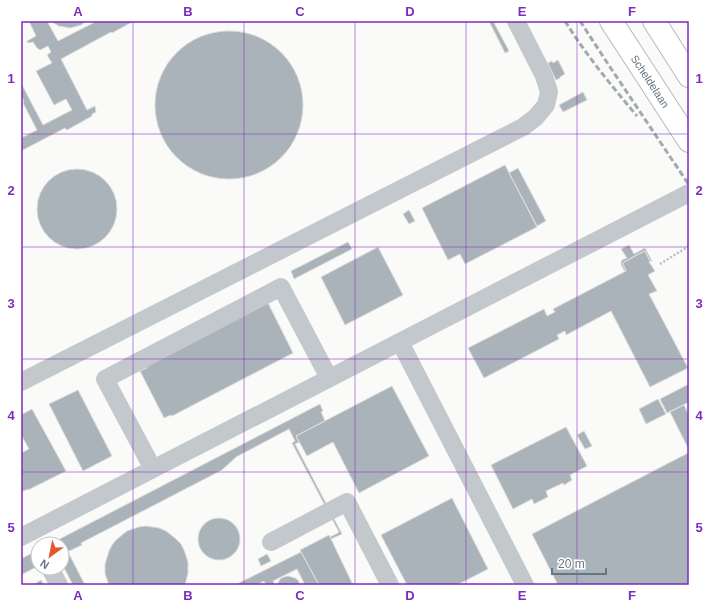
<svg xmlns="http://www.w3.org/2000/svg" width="710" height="606" font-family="Helvetica,sans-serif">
  <rect width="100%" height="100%" fill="#fafaf8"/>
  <path fill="#aab3b9" stroke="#dcdcda" d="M29,21H47L58,41L97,21H134L112,33L111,32L61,59L87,110L95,106L96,112L92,114V116L67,130L65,128L21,151V138L37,130L23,103L24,101L21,95V83L43,125L72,110L66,99L54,105L36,71L52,63L47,55L51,52L48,46L40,50L37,48L33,42L28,43L27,41L36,36Z
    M50,21H87L81,25L70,28L59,26Z
    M489,21H493L509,51L505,53Z
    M155 105a74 74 0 1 1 148 0a74 74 0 1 1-148 0Z
    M558,60L565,74L560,77V78L556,80L548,63L552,61L553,63Z
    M583,92L587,100L563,112L559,105Z
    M505,165L537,227L465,264L460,254L448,260L422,208Z
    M518,168L546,221L537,226L509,173Z
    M37 209a40 40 0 1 1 80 0a40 40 0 1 1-80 0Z
    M409,210L415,221L409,224L403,214Z
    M348,242L352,249L294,279L291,271Z
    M629,245L634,254L645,248L652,261H650L645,251L642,252L624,262L623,264L626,271L625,272L621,264L622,260L627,258L621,249Z
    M378,247L403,295L345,325L321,277Z
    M645,251L650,261L649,262L655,271L648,275L657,291L649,294L688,368L650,387L611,311L566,335L565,331L557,335L559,339L484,378L468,348L544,309L547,316L555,312L553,309L626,271L623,264L624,262Z
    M268,303L293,353L172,416L171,415L164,418L140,371L147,368L146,366Z
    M689,384V402L667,413L660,399Z
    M392,386L429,456L359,493L333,442L307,456L296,436Z
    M78,390L112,456L83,471L49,404Z
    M658,399L666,414L646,424L639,409Z
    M320,404L323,411L321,412L325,421L296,436L299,442L295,444L342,534L331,539L330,537L338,533L339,532L293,445L292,443L295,441L289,429L236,457L222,470L81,543L82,545L69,551L68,552L69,554L85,585H73L62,564V544H50Z
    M684,405L689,415V450L670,412Z
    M32,409L66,471L28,490V489L21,492V453L29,449L21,434V415Z
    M566,427L587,466L570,475L572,480L564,485L563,483L546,491L548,497L534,504L532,499L513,509L491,465Z
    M584,431L592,446L585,449L577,435Z
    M688,453L689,454V585H558L532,534Z
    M452,498L488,569L457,585H407L381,535Z
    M198 539a21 21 0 1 1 42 0a21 21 0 1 1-42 0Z
    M146,526L159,528L166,531L176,539L181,544L184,550L188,562V573L185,585H109L105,574V564L109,551L112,545L116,540L127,531L139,527Z
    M329,535L330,537L353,585H319L300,550Z
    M38,550V566L21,575V559Z
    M301,552L319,585H305L297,569L273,581L275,585H266L264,581L257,585H235Z
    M267,554L271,561L261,566L258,559Z
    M288,576L295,578L298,580L300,585H277L280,579L284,577Z
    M41,580L44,585H33Z"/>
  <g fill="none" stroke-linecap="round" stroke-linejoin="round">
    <g stroke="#b5babe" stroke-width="24">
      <g id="major">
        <path id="s1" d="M611,21L689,141"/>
        <path d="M654,21L689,76"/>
      </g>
    </g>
    <path stroke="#bbbfc2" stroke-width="2.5" stroke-dasharray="2 2" stroke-linecap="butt" d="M660,264L689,246"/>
    <path stroke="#c3c8cc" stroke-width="18" d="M400,342L525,585
      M21,382L523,127L536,117L546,105L549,92L544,76L516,21
      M153,469L105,379L281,287L329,378
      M21,537L689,193
      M271,542L347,502L390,585
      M50,568L59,585"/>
    <use href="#major" stroke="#fff" stroke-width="22"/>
    <path stroke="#a2aab0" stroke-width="3" stroke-dasharray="6 3" stroke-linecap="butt" d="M565,21C586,55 611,85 637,116
      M580,21L608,64L689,185"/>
  </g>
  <path fill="none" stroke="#7b2cbf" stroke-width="1" stroke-opacity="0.55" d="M133,21V585M244,21V585M355,21V585M466,21V585M577,21V585M21,134H689M21,247H689M21,359H689M21,472H689"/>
  <g text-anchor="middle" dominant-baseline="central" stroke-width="4" stroke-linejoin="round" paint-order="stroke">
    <g font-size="11" fill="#657683" stroke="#fff">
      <text stroke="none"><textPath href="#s1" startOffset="72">Scheldelaan</textPath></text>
    </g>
  </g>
  <rect width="710" height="606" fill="none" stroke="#ffffff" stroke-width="44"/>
  <g transform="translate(50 556) rotate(213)"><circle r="19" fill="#ffffff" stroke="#c1c8cd"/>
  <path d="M0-3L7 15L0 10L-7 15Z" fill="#e4572e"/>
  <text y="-6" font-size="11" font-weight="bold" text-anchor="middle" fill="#657683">N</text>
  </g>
  <path d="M552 568v6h54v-6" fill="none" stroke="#657683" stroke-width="2"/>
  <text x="558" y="568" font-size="12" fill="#657683" stroke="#ffffff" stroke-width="3" paint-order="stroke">20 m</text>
  <rect x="22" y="22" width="666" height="562" fill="none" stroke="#7b2cbf" stroke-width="1.5"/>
  <g font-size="13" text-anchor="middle" font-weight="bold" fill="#7b2cbf">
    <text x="78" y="16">A</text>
    <text x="188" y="16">B</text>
    <text x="300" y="16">C</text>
    <text x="410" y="16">D</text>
    <text x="522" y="16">E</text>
    <text x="632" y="16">F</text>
    <text x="11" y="83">1</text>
    <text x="699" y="83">1</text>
    <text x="11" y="195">2</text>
    <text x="699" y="195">2</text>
    <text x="11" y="308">3</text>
    <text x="699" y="308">3</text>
    <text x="11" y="420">4</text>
    <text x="699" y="420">4</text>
    <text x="11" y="532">5</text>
    <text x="699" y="532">5</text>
    <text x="78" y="600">A</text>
    <text x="188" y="600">B</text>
    <text x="300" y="600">C</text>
    <text x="410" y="600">D</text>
    <text x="522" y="600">E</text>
    <text x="632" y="600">F</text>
  </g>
</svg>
